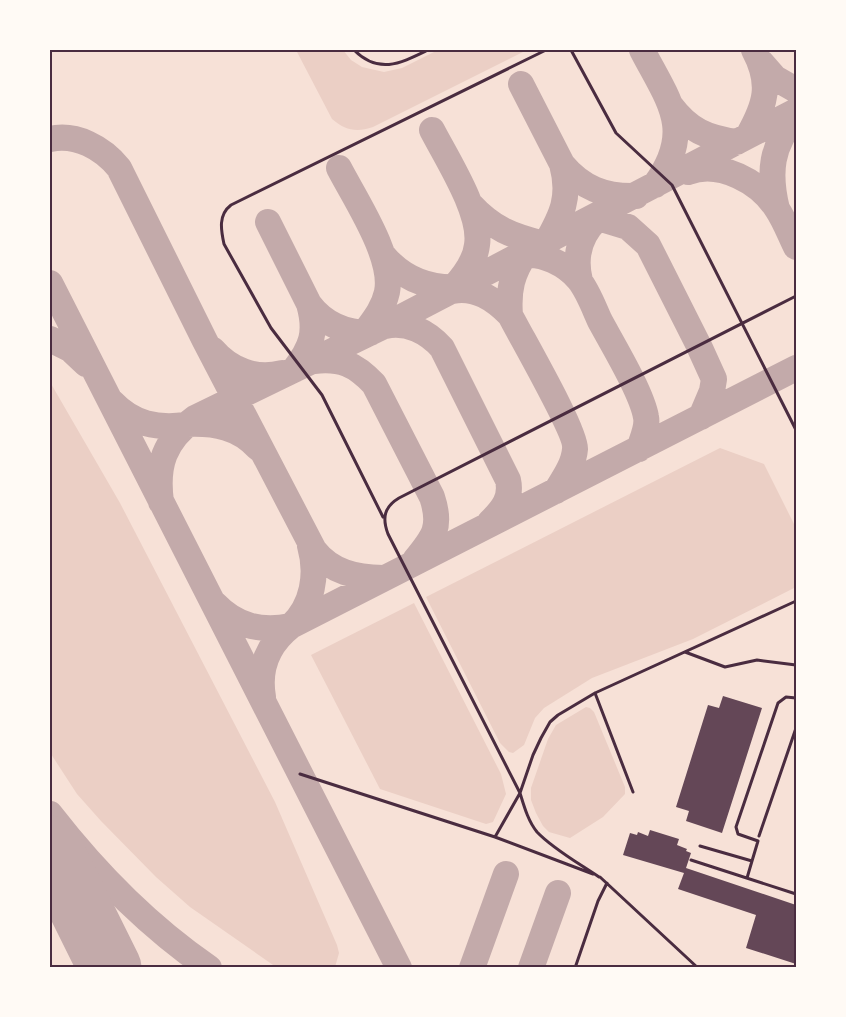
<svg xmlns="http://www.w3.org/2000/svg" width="846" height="1017" font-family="Merriweather,serif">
  <rect width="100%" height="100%" fill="#f7e1d7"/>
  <path fill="#ebcfc5" d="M296,50H343L351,60L362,67L384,72L402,68L438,50H527L373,127C356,133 345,130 332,119Z
    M50,382L120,503L275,802L337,945L339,953L335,967H276L190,907L156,877L101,821L77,794L51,754L50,750Z
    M720,448L764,464L796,528V587L693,639L592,678L544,708L535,718L524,745L513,753L509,752L500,743L426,597Z
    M414,603L501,774L506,794L493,822L486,824L380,789L311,655Z
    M586,707L590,708L594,712L625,787V794L603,817L570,838L549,832L543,826L536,813L531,800V788L548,739L556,725Z"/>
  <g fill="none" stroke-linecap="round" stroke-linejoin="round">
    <path stroke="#c3aaaa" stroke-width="26" d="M642,50C669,102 695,130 655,185
      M761,62L775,78L796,90
      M521,84L562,164C571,197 562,215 546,243
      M671,106C689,130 707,138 737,142
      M432,130C447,159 482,213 477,245C475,262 464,276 453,288
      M748,136C766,104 772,84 754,50
      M50,139C76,133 103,148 119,168L205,341L314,550C332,573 356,577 383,578
      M562,164C582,188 605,197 636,196
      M339,168C355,199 394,257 387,292C383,310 372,322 362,336
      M688,172C720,160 760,182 777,209C785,221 790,235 796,247
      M470,204C493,229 512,236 544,244
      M777,209C768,172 771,146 796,116
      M590,220H605L628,227L648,245L699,346L714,379L712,391L701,417
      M268,222L309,304C317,332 312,347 294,370
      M383,255C403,279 428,289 459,287
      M521,256C541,251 567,265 579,280C588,291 594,308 600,321C613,345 642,393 646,417C648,427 642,439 639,449
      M580,281C574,257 579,236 597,219
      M50,283L399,968
      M452,291C475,286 494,299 510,315C520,335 577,433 575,449C574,464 564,478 556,491
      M309,304C324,324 344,333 370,333
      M510,315C508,290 512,273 526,253
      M385,326C407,321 428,332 442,348L508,480C512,498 503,509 490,522
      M50,339L70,349L86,364
      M213,350C230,370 256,380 282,373
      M314,361C341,358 355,364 374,384L432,497C442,527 434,537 415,560
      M112,402C133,424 157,429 186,425
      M188,424C215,423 239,427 258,448
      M161,502C156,465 164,441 195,418L386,325L796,111
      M215,604C236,626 261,632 291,626C313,605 318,574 310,546
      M263,697C258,668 268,644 291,626L796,368
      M50,814C95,872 148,926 209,968
      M472,968L506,874
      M531,968L558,893"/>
    <path stroke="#c3aaaa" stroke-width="63" d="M50,847L110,968"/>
  </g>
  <path fill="#644757" d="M723,696L762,708L722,833L686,821L689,811L676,807L708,705L719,708Z
    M650,830L679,839L677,845L687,849L686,851L691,853L686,868L796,905V964L746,948L756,915L678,889L684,873L623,855L630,833L637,835L638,832L648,836Z"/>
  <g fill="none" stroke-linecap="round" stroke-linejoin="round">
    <path stroke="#4a2c40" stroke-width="3" d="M354,50C379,75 401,63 428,50
      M571,50L616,133L672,185L796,430
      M383,517L322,395L271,328L224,244C221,230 218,215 231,205L546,50
      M685,652L725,667L757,660L796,665
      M595,693L633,792
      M300,774L495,837L593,874
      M759,836L796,728
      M495,837L520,793L533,755L541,738L550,722L558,715L595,693L796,601
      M700,846L752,861L758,841L738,834L736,827L778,703L786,697L796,698
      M691,860L796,894
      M599,877C580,864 553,849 537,832C528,821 524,806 520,793L388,534C382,518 384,507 399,498L796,296
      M600,877L698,968
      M747,878L752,861
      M575,968L598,901L607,883"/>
  </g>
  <rect width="846" height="1017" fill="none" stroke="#fffaf5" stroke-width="102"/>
  <rect x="51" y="51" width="744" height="915" fill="none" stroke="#4a2c40" stroke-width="2"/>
</svg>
